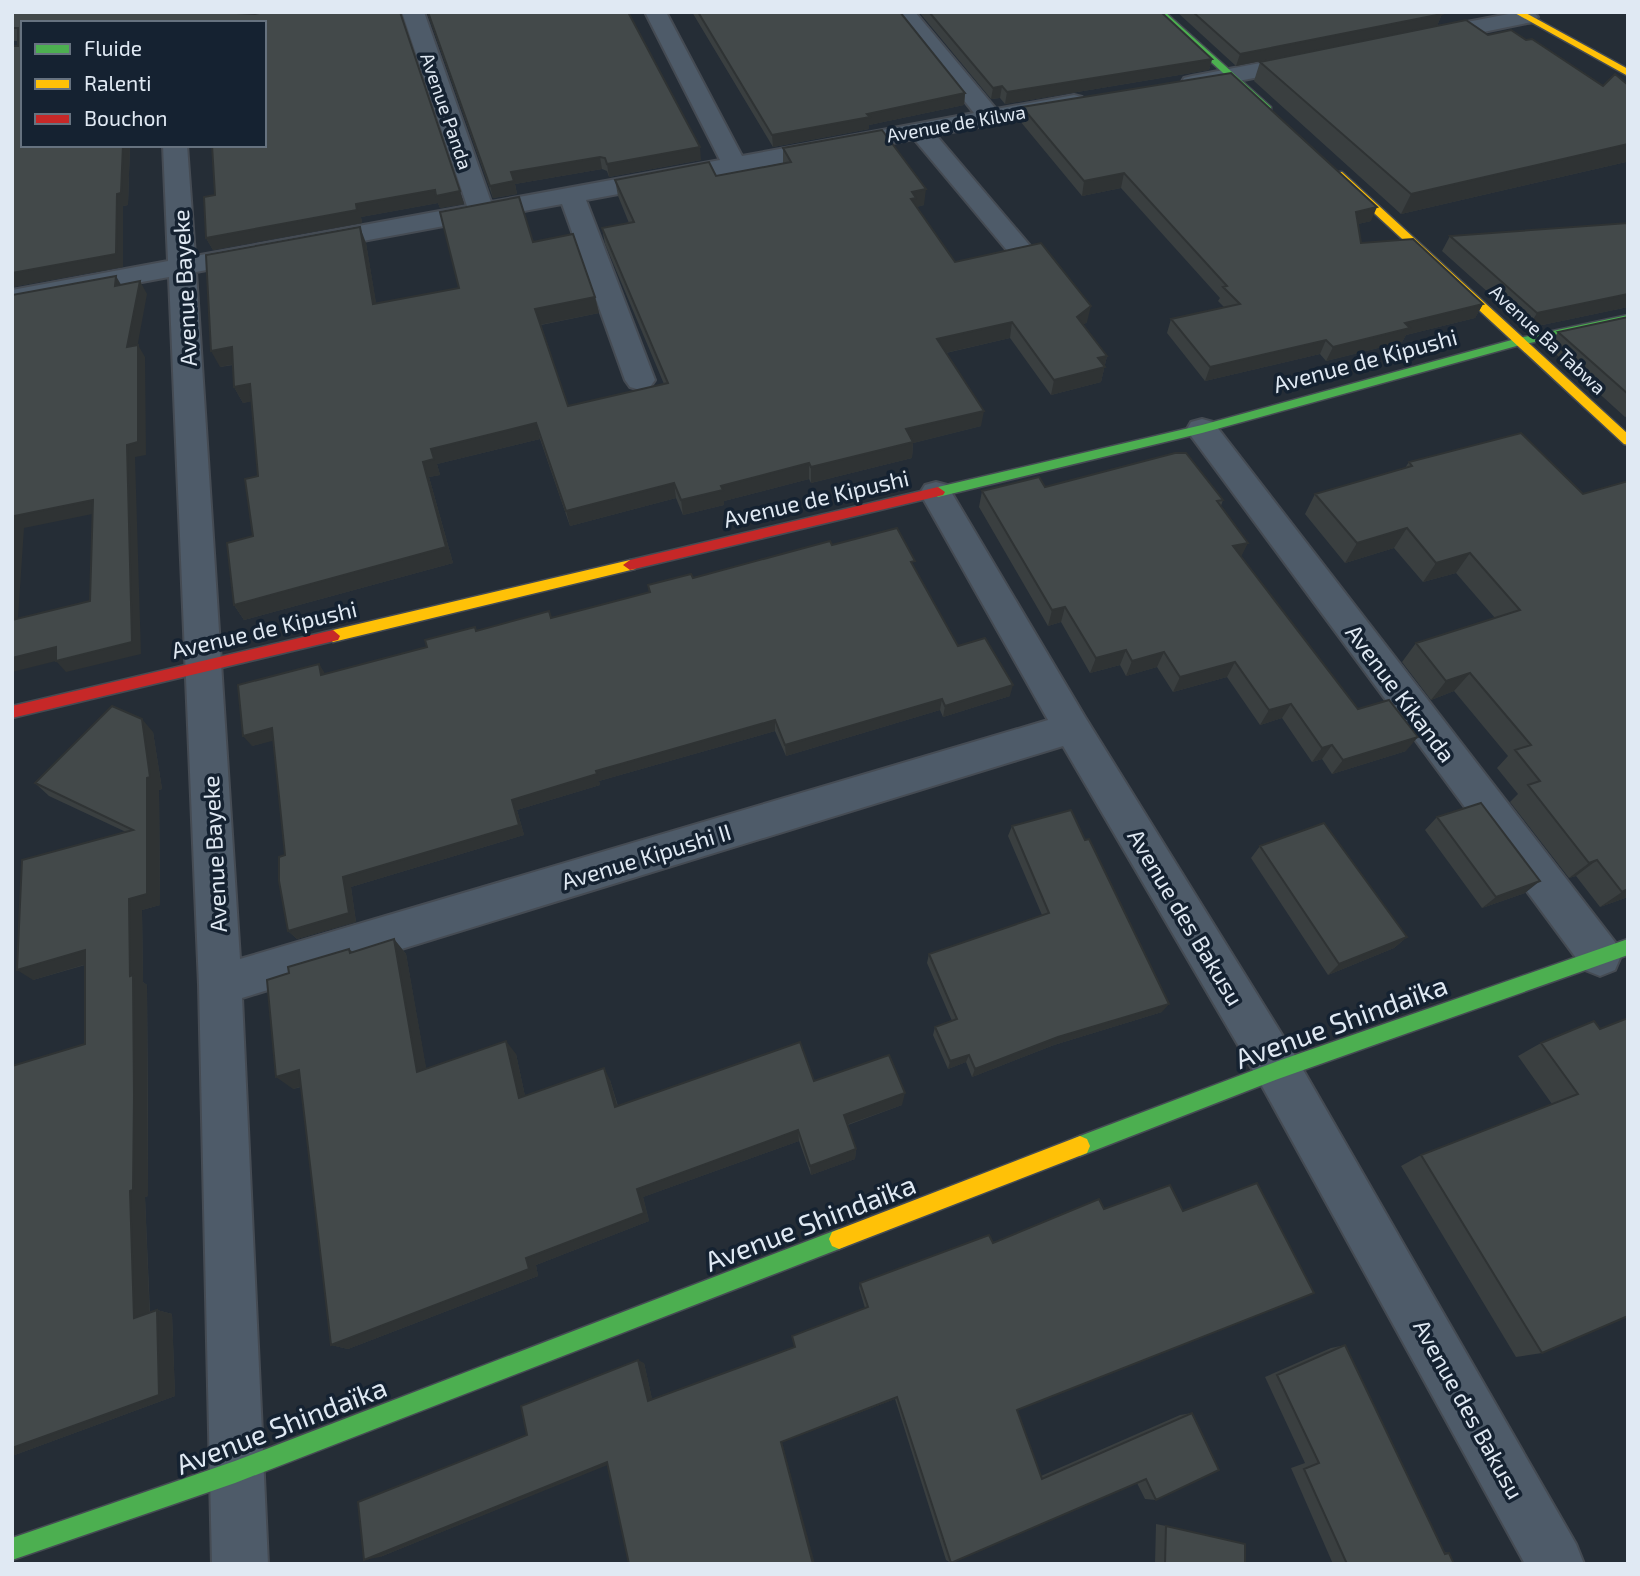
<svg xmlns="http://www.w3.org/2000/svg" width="1640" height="1576" font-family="'Exo 2',sans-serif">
  <rect width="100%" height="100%" fill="#252d36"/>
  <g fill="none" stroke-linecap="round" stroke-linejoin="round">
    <g stroke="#454b53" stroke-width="4">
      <path id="street" d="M156,12H178V23H156Z
        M402,12H424L491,202L720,160L645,12H666L742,156L974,113L894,12H915L996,109L1074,95L1082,97L1086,102L1082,107L1074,109L936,135L1032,248L1028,254L1019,256L1010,254L914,139L586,200L655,380L650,387L640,390L630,387L625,380L562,204L196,272L240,959L1048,720L920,493L925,485L936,482L947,485L1085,717L1294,1054L1576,1544L1584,1564H1525L1262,1086L1063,746L242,998L268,1564H212L199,985L169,277L12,306V290L168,261L163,145H187L195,256L467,206Z
        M1519,12H1534L1538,17L1535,22L1527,23L1425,44L1417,42L1414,37L1417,32L1425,30Z
        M1308,54L1316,56L1319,61L1316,66L1192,90L1184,88L1181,83L1184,78L1192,76Z
        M1202,419L1213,422L1615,942L1621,956L1615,970L1600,976L1585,970L1191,436L1187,429L1191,422Z"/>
    </g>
    <g stroke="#454b53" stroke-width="3">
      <path id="fast" d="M1156,12H1165L1271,107V111H1265Z
        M1628,315V322L1520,345L1202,433L938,497L931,492L938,487L1202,425L1519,338Z
        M1628,939V955L1278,1079L1080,1156L1073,1153L1070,1146L1073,1139L1080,1136L1278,1061Z
        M839,1229L846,1232L849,1239L846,1246L839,1249L235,1483L12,1560V1538L235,1461Z"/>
    </g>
    <g stroke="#454b53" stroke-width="3">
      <path id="slow" d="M1513,12H1524L1628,69V76Z
        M1334,172H1342L1628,434V445L1624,444L1334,176Z
        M630,560L637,565L635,569L333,642L326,636L333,630Z
        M1080,1136L1087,1139L1090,1146L1087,1153L839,1249L832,1246L829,1239L832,1232Z"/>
    </g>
    <g stroke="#454b53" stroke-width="3">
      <path id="jam" d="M938,487L945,492L943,495L630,570L623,565L630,560Z
        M333,630L340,636L338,640L12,718V706Z"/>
    </g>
    <use href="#street" fill="#4e5b69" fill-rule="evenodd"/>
    <use href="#fast" fill="#4caf50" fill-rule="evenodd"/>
    <use href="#slow" fill="#ffc107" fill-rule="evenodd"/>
    <use href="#jam" fill="#c62828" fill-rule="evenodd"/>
  </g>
  <path fill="#3a3f40" d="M12,12H226H225L255,14L264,12H400L464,204L440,208L438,203L361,217L362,223L213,250L206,238L204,197L215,195L212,145H264V23H23V145H130L128,205L123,206V267L12,287V46H18V41H12Z
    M427,12H628L701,160L609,177L607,171L602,169L515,184L517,194L493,198Z
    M692,12H900L965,93L964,105L869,125V129L773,147Z
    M919,12H1161L1212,59L1209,70L1005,104L1000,98L991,99Z
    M1177,12H1439L1442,14L1437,26L1236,66Z
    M1488,35L1526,40L1603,86L1628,85V163L1626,162L1401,214L1254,81L1260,62Z
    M1022,107L1371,221L1358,224L1361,243L1483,304L1475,318L1406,335L1402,342L1326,361L1320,354L1205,381L1167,333L1171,319L1224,307L1218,301L1220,298L1121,188L1082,196L1020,121Z
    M783,148L924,205L916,207L955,262L1087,322L1083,325L1107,356L1101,382L1051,395L1010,338L946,353L981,426L913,443L912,458L811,483L809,479L724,501V505L683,515L676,498L570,526L540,439L437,464L440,475L429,477L453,563L244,620L234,605L253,536L258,476L251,401L243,403L234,387L233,365L220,367L366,243L376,304L459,288L533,242L595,297L599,313L541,325L568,406L664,384L605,244L602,228L629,223L618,196L615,180L716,176L783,163Z
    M1628,223V307L1528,328L1442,251L1450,236Z
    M1628,317V416L1625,417L1548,347L1558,332Z
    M1409,462L1583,494L1628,481V897L1600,907L1576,876L1569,878L1510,802L1518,794L1497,768L1508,756L1454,691L1431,700L1402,662L1416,643L1495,618L1456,573L1423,582L1394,548L1345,563L1305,514L1315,494L1405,468Z
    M1045,487L1223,500L1221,506L1241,556L1358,709L1406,751L1332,774L1322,759L1312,762L1282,718L1260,725L1227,677L1173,692L1157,667L1126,676L1120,665L1090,673L1061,622L1048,626L979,507L982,491Z
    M832,545L914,568L958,646L1010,696L943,717L940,710L786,756L775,731L599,781L600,785L517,810L524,835L351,887L356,922L297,939L288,931L285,855L273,740L252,746L326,674L427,647L476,631L551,618L649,592L648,585L693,578Z
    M153,732L162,789L159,790L160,905L142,910L143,982L147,985L148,1104V1196L145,1197L150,1313L157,1310L172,1314L175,1396L12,1456V1066L85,1044V965L33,980L126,832L49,796L35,783Z
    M1437,817L1525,893L1482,908L1425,830Z
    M1012,826L1162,1012L1054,1045L972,1077L966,1062L948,1069L933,1035L935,1027L952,1021L927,963L929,954L1042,915L1008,836Z
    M1260,846L1407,937L1394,948L1328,975L1251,858Z
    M394,939L406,954L426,1069L516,1054L525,1096L610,1080L618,1106L814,1081L902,1105L848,1125L856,1149L855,1159L811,1175L799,1141L643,1197L649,1221L536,1265L538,1276L348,1349L331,1345L301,1087L293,1089L349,949L353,952Z
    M1594,1021L1542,1353L1516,1357L1401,1166L1421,1155L1552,1104L1518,1056L1541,1043Z
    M860,1283L1017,1410L1041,1476L1180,1415L1192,1413L1156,1500L1145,1499L1137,1483L951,1563L946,1560L895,1399L782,1442L608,1464L380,1557L527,1435L644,1363L652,1399L795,1347L865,1308L859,1288Z
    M1345,1345L1444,1552L1449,1553L1454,1564H1333L1291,1468L1305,1463L1265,1377L1331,1348Z
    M1156,1524L1166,1526L1245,1564H1155Z"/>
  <path fill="#2f3334" d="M1442,14L1437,26L1236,66L1240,54Z
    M1212,59L1209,70L1005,104L1007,92Z
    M1002,86L1000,98L991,99L993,88Z
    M965,93L964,105L869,125V129L773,147L772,135Z
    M1628,144V159L1626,162L1401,214L1411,194Z
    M123,145H130L128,205L123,206V267L12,287V273L117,194Z
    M700,147L701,160L609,177L607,164Z
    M600,157L602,169L515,184L517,194L493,198L490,186L511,172Z
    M1124,173L1121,188L1082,196L1084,181Z
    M926,189L924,205L916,207L909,215L912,192Z
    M435,190L460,191L464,204L440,208L438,203L361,217L362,223L213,250L206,238L356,204Z
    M1377,207L1371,221L1350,226L1356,212Z
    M360,227L366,243L379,320L373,304Z
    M116,276L123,288L115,286Z
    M140,281L147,294L135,359L127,347Z
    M1628,294V307L1528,328L1537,313Z
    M595,297L599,313L539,325L535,309Z
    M1483,304L1475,318L1406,335L1402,342L1326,361L1333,347L1405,323Z
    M1091,306L1087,322L1073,333L1077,317Z
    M1012,322L1010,338L936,355L937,339Z
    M1326,340L1320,354L1205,381L1210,367Z
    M138,345L145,357L146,455L135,457L141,654L66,672L56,661L12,672V658L56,647L132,642L127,445Z
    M232,347L240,363L220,367L211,351Z
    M1107,356L1101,382L1051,395L1054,380L1098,358Z
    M250,384L258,400L243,403L234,387Z
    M984,411L981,426L913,443L912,458L811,483V467L906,429Z
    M536,423L540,439L437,464L440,475L429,477L453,563L244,620L234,605L423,462L431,449Z
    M809,463V479L724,501V505L683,515L681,500L721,486Z
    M674,483L676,498L570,526L566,511Z
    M93,500L102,512L24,528L17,633L12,628V542L14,516Z
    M1407,528L1394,548L1345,563L1357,543Z
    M1248,543L1240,559L1233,546Z
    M1470,553L1456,573L1423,582L1436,563Z
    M1065,607L1061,622L1048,626L1052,610Z
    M1126,650L1120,665L1090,673L1096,658Z
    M1164,652L1157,667L1126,676L1132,661Z
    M1235,662L1227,677L1173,692L1180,677Z
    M319,664L326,675H321Z
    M1470,673L1454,691L1431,700L1446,681Z
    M1013,685L1010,696L943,717L945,706Z
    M942,699L940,710L786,756L785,745Z
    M1291,704L1282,718L1260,725L1269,710Z
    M142,719L153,732L162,789L159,790L160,905L142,910L143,982L147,985L148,1196L145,1197L150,1322L134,1318L130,1191L129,899Z
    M775,720V731L599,781L596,771Z
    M272,728L280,739L252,746L243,736Z
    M1418,737L1406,751L1332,774L1343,760Z
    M1332,745L1322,759L1312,762L1322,748Z
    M597,774L600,785L517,810L524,835L351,887L356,922L297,939L288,931L343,877L512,800Z
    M1597,860L1576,876L1569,878L1589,863Z
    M1540,881L1525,893L1482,908L1496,897Z
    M1628,889V897L1600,907L1622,892Z
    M1407,937L1394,948L1328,975L1339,964Z
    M394,939L406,954L429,1084L417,1072Z
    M85,950L100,960L33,980L17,970Z
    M1169,1004L1162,1012L1054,1045L972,1077L975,1069L1058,1037Z
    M506,1041L516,1054L528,1110L519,1098Z
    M969,1055L966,1062L948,1069L950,1061Z
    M604,1068L610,1080L621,1119L615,1107Z
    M299,1070L315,1082L293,1089L276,1077Z
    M905,1093L902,1105L843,1126L844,1115Z
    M798,1130L799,1141L643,1197L649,1221L536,1265L538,1276L348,1349L331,1345L526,1258L637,1189Z
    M856,1149L855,1159L811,1175L810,1166Z
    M157,1310L172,1314L175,1396L12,1456V1448Z
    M638,1360L644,1363L653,1403L648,1401Z
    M897,1397L895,1399L782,1442L815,1564H813L781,1442Z
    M607,1462H615L380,1557L364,1560Z"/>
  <path fill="#43494a" stroke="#2f3334" stroke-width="2" d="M12,12H218L255,14L264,12H400L460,191L436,196L435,190L356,204L357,210L206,238L204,197L215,195L212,145H264V23H23V145H123L121,193L117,194L116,254L12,273V46H18V28H12Z
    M428,12H628L700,147L607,164L605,158L600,157L511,172L514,181L490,186Z
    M698,12H900L965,93L867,114L870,117L772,135Z
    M929,12H1161L1212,59L1007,92L1002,86L993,88Z
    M1193,12H1439L1442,14L1240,54Z
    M1466,20L1488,35L1511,30L1526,40L1532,39L1603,86L1615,74L1628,85V144L1411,194L1260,62Z
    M1231,73L1377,207L1356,212L1361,243L1413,239L1483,304L1405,323L1410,328L1333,347L1326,340L1210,367L1171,319L1240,304L1223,287L1227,286L1124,173L1084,181L1022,107Z
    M882,130L926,189L912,192L916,198L911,199L955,262L1041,243L1091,306L1077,317L1107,356L1098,358L1105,367L1054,380L1012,322L937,339L984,411L906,429L913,442L811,467L809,463L721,486L723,490L681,500L674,483L566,511L536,423L431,449L434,459L423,462L446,547L234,605L227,543L253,536L245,479L258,476L250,384L234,387L232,347L211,351L206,255L360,227L373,304L459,288L440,212L519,197L533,242L573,234L595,297L535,309L568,406L668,383L602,228L634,222L615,180L709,162L716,176L791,162L783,148Z
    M1628,223V294L1537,313L1450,236Z
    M116,276L115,286L140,281L127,347L138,345V442L127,445L132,642L56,661V647L12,658V620L90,601L93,500L14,516L12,542V295Z
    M1628,317V394L1558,332Z
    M1521,433L1583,494L1628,481V889L1622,892L1597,860L1589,863L1528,785L1540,781L1515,750L1531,745L1470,673L1446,681L1416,643L1520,610L1470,553L1436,563L1407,528L1357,543L1315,494L1412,466L1409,462Z
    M1175,453H1186L1223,500L1217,501L1248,543L1233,546L1358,709L1389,700L1418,737L1343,760L1332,745L1322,748L1291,704L1269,710L1235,662L1180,677L1164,652L1132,661L1126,650L1096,658L1065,607L1052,610L982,491L1039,477L1045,487Z
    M897,528L915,561L911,562L958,646L985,638L1013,685L945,706L942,699L785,745L775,720L596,771L597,774L512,800L519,825L343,877L349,913L288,931L279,881V857L285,855L272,728L243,736L238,685L319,664L321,675L427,647L425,640L475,627L476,631L549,611L551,618L650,592L648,585L691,574L693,578L830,541L832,545Z
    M112,706L142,719L150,777L147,778V894L129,899L130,976L133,975L134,1096L133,1190L130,1191L134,1318L157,1310L159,1395L12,1448V1066L85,1044V950L17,970L22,860L133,830L35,783Z
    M1481,803L1540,881L1496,897L1437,817Z
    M1071,810L1085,840L1089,839L1169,1004L1058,1037L975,1069L969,1055L950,1061L935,1027L957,1019L929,954L1049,913L1012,826Z
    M1324,823L1407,937L1339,964L1260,846Z
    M394,939L417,1072L506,1041L519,1098L604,1068L615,1107L800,1042L814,1081L889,1055L905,1093L844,1115L856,1149L810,1166L798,1130L637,1189L644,1213L526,1258L529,1269L331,1345L299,1070L276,1077L267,980L289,973L288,967L349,949L350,953Z
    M1628,1018V1316L1542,1353L1421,1155L1578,1094L1541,1043L1594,1021L1600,1029Z
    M1257,1183L1314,1293L1017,1410L1042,1479L1192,1413L1219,1470L1156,1500L1146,1479L951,1563L897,1397L781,1442L813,1564H629L607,1462L364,1560L358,1502L527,1435L521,1406L638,1360L648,1401L795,1347L792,1336L868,1307L860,1283L989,1235L993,1243L1099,1199L1104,1209L1170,1185L1183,1211Z
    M1345,1345L1445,1554L1449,1553L1454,1564H1347L1304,1469L1319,1463L1277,1375Z
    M1166,1526L1245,1544V1564H1165Z"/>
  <g text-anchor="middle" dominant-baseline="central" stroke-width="7" stroke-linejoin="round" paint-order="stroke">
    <g font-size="19" fill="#e0e9f3" stroke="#152231">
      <text transform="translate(447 111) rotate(71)">Avenue Panda</text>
      <text transform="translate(956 123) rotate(-10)">Avenue de Kilwa</text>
      <text transform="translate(1548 339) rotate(43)">Avenue Ba Tabwa</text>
    </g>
    <g font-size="23" fill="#e0e9f3" stroke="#152231">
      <text transform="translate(184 288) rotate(-93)">Avenue Bayeke</text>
      <text transform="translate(1365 360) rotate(-15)">Avenue de Kipushi</text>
      <text transform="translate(816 498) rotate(-13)">Avenue de Kipushi</text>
      <text transform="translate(264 629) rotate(-13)">Avenue de Kipushi</text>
      <text transform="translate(1401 693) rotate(53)">Avenue Kikanda</text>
      <text transform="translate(214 854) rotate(-93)">Avenue Bayeke</text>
      <text transform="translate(646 856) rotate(-17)">Avenue Kipushi II</text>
      <text transform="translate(1186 917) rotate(59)">Avenue des Bakusu</text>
      <text transform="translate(1469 1409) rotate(61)">Avenue des Bakusu</text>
    </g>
    <g font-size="28" fill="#e0e9f3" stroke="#152231">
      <text transform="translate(1341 1021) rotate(-20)">Avenue Shindaïka</text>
      <text transform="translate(810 1222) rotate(-21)">Avenue Shindaïka</text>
      <text transform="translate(281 1425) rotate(-21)">Avenue Shindaïka</text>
    </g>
  </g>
  <rect width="1640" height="1576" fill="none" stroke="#e0e9f3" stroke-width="28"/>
  <rect x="21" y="21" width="245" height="126" fill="#152231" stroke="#66727f" stroke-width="2"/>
  <rect x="35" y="44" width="35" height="10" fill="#4caf50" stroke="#66727f" stroke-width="2"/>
  <text x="84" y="56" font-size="21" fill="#e0e9f3">Fluide</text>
  <rect x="35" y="79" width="35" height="10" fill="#ffc107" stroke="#66727f" stroke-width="2"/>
  <text x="84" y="91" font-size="21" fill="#e0e9f3">Ralenti</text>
  <rect x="35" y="114" width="35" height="10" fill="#c62828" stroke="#66727f" stroke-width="2"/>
  <text x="84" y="126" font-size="21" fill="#e0e9f3">Bouchon</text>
</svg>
